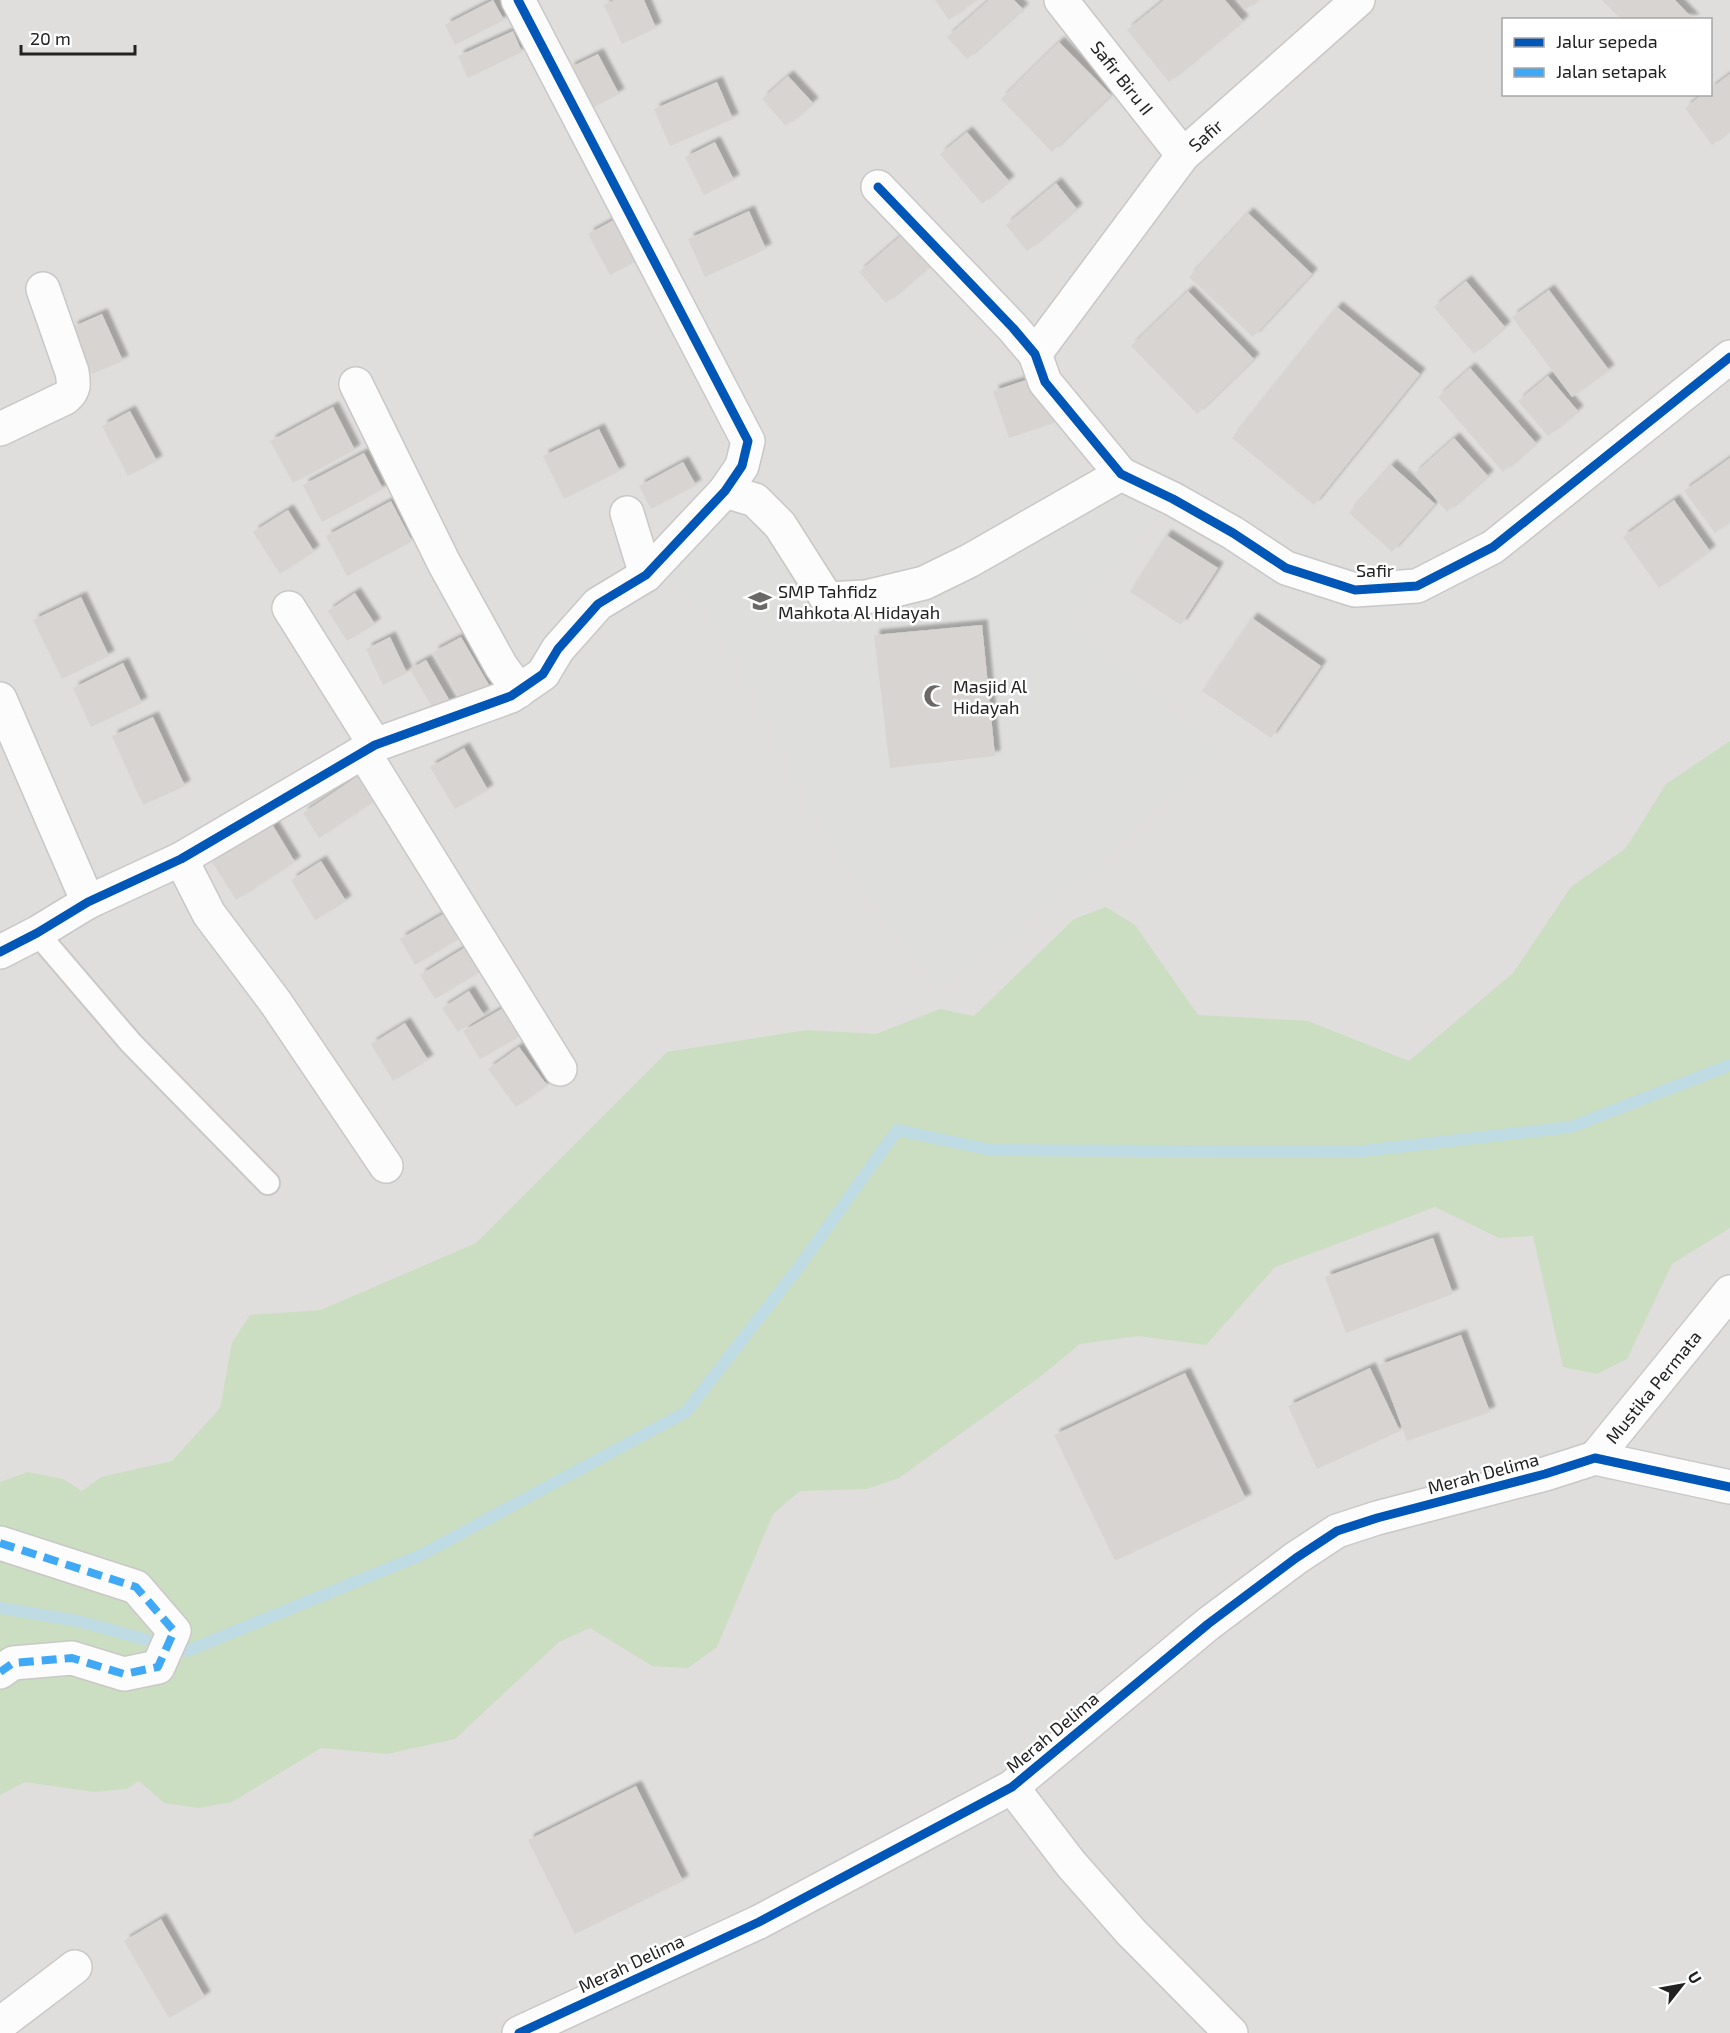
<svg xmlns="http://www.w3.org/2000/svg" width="1730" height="2033" font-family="'Exo 2',sans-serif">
  <defs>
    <filter id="shadow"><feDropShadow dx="5.5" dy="-5.5" stdDeviation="1.5" flood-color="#0004"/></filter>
  </defs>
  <rect width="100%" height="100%" fill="#f0eeeb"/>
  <path fill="#dfdedc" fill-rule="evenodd" d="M0,0H1730V2033H0ZM1504,20H1710V94H1504Z"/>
  <path fill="#dededc" d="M1122,486L1159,516L1067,621L1218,751L1106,857L940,990L850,871L791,769L729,644L667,568L728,500L746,506L816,604L836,620L918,596Z"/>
  <path fill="#cbdec1" d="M1730,741V1228L1672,1264L1627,1359L1597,1374L1563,1367L1533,1236L1499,1238L1435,1207L1275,1267L1206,1345L1138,1336L1080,1344L1041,1376L899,1478L867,1489L800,1491L773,1514L717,1647L688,1668L652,1666L590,1628L559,1642L455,1739L387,1754L321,1748L232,1802L198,1808L164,1803L139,1781L127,1789L94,1792L25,1782L0,1795V1482L28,1472L63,1479L82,1491L101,1477L172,1461L220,1408L232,1343L250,1315L321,1310L476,1243L667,1052L807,1030L876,1034L940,1009L974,1016L1074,919L1106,907L1135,925L1198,1015L1308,1021L1409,1061L1513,973L1571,887L1626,848L1666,784Z"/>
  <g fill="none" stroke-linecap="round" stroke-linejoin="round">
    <path stroke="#bfdbe3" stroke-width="12" d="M0,1608L78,1621L187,1651L419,1556L686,1412L801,1264L897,1130L991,1150L1354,1152L1571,1127L1730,1065"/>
  </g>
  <path fill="#d7d4d2" filter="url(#shadow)" d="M493,0L504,20L455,45L445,25Z
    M614,0H644L656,28L622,44L604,5Z
    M935,0H977L949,20Z
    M989,0H1014L1023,9L967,59L947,37Z
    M1164,0H1225L1243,21L1169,82L1127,30Z
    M1237,0H1258L1245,10Z
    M1602,0H1675L1694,20H1622Z
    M513,31L522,52L468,78L458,56Z
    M1059,42L1111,95L1052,152L1001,99Z
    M598,54L619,94L590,109L569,68Z
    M1730,74V131L1712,145L1685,108L1703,94H1710V89Z
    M788,76L813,103L786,126L762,99Z
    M717,82L733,119L670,146L654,109Z
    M967,132L1009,181L982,204L940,154Z
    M715,142L734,180L704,195L685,157Z
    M1056,183L1077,209L1027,251L1006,225Z
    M749,211L766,249L705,277L688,239Z
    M1248,213L1312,274L1253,337L1189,277Z
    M621,216L644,257L610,275L588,234Z
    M910,228L937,260L886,303L859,272Z
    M1466,281L1505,327L1474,354L1434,307Z
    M1549,290L1609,370L1572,397L1512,317Z
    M1188,291L1254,359L1197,414L1131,346Z
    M1337,307L1420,374L1314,505L1232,438Z
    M102,314L123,361L92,374L72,327Z
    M1470,368L1536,443L1503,472L1438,397Z
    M1038,376L1054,423L1009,438L993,391Z
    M1548,376L1578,411L1548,436L1518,401Z
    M333,407L355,450L293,483L270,441Z
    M130,411L157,461L128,476L102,426Z
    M599,429L620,471L564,499L543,456Z
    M1454,438L1488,476L1447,512L1414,474Z
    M364,453L383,489L322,522L303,485Z
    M1730,458V522L1715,533L1684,491Z
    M683,462L696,485L651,509L639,486Z
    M1391,465L1435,504L1392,552L1349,513Z
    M1674,500L1710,551L1659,588L1623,537Z
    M391,501L412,541L347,576L326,536Z
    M288,510L314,551L280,574L253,532Z
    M1166,535L1218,568L1181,625L1130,592Z
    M355,593L375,624L347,641L328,611Z
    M81,597L109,656L62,679L33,620Z
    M1252,618L1321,666L1271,738L1202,691Z
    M982,625L995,756L890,768L874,635Z
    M390,637L407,673L383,685L366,649Z
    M461,637L492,690L464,706L433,652Z
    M426,660L454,708L438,717L410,669Z
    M123,663L142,703L91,727L73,688Z
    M153,717L185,786L143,805L112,736Z
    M464,748L488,790L455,809L430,767Z
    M358,776L374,801L319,838L303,813Z
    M272,824L295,862L236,900L212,862Z
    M321,861L346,901L315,920L291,880Z
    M445,913L460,938L415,965L400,939Z
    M466,947L481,971L435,999L420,975Z
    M469,991L484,1015L458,1032L442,1008Z
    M505,1007L522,1035L480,1059L463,1031Z
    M405,1023L428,1060L393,1081L371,1044Z
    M519,1047L547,1085L516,1107L488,1069Z
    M1433,1238L1453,1294L1346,1333L1325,1277Z
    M1461,1335L1490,1412L1407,1441L1379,1365Z
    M1370,1368L1400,1431L1317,1469L1288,1406Z
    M1185,1373L1246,1499L1115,1561L1054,1435Z
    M636,1786L683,1881L575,1934L528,1840Z
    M161,1919L205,1997L169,2018L124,1941Z"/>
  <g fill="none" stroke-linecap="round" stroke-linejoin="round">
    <g stroke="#c9c8c7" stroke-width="26">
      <path id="service" d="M37,933L131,1043L268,1183"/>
    </g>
    <g stroke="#c9c8c7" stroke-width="36">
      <g id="minor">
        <path id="s1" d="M1061,0L1183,155"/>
        <path d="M878,187L1013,328L1035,354L1045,382L1121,474L1173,499L1233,533L1286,568L1355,590L1417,586L1493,547L1730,357"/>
        <path id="s2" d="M1035,354L1183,155L1358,0"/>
        <path d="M356,384L444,563L501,666L519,691"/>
        <path d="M0,429L65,398C75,390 74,384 72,372L43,289"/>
        <path d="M725,491L755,500L780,525L827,599L866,597L924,583L969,561L1121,474"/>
        <path d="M627,513L646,575"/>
        <path d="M289,608L375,745"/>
        <path d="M0,699L88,902"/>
        <path d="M364,753L560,1069"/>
        <path d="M181,859L209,914L276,1003L386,1166"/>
        <path d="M0,952L37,933L88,902L181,859L375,745L511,696L543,674L558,649L598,604L646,575L725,491L742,466L748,441L518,0"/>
        <path id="s3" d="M1595,1458L1730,1292"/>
        <path d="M0,1543L136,1587L174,1631L158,1667L124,1674L72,1658L13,1663L0,1672"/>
        <path d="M1012,1787L1071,1864L1131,1932L1231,2033"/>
        <path d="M0,2024L75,1967"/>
        <path d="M519,2033L759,1922L1012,1787L1208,1624L1296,1558L1337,1531L1377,1518L1545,1474L1595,1458L1730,1487"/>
      </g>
    </g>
    <use href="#service" stroke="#fdfcfc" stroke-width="22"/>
    <use href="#minor" stroke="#fdfcfc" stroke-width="33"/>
    <path stroke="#3fa9f5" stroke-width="8" stroke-dasharray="15 8" stroke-linecap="butt" d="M0,1543L136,1587L174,1631L158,1667L124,1674L72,1658L13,1663L0,1672"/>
    <g stroke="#fff" stroke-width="13">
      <path id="cycleway" d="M878,187L1013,328L1035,354L1045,382L1121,474L1173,499L1233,533L1286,568L1355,590L1417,586L1493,547L1730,357
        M0,952L37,933L88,902L181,859L375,745L511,696L543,674L558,649L598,604L646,575L725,491L742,466L748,441L518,0
        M519,2033L759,1922L1012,1787L1208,1624L1296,1558L1337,1531L1377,1518L1545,1474L1595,1458L1730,1487"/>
    </g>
    <use href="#cycleway" stroke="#0057b8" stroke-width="9"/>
  </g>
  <defs>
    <g id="school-bare" transform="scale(1.8)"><path d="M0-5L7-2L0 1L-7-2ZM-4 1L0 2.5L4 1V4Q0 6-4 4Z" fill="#6a6968" stroke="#fff" stroke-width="2.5" paint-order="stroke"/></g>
    <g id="mosque-bare" transform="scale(1.8)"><path d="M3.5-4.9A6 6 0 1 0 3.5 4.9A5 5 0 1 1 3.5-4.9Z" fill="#6a6968" stroke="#fff" stroke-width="2.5" paint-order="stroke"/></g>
  </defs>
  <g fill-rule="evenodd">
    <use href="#school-bare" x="760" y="601"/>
    <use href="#mosque-bare" x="935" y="696"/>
  </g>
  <g text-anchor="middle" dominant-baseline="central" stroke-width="5" stroke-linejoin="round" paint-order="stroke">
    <g font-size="18" fill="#222" stroke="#fff">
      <text stroke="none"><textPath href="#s1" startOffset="99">Safir Biru II</textPath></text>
      <text stroke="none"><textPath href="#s2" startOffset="278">Safir</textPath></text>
      <text x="1375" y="570">Safir</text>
      <text stroke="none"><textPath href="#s3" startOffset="92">Mustika Permata</textPath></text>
      <text transform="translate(1483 1473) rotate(-15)">Merah Delima</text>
      <text transform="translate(1052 1732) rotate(-40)">Merah Delima</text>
      <text transform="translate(631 1963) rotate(-25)">Merah Delima</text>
    </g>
    <g font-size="18" fill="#222" stroke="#fff" text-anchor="start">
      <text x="778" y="591">SMP Tahfidz<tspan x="778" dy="21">Mahkota Al Hidayah</tspan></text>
      <text x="953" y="686">Masjid Al<tspan x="953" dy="21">Hidayah</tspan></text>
    </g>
  </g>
  <rect x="1502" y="18" width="210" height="78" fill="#ffffff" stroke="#a7a7a7" stroke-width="1.5"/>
  <rect x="1514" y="38" width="30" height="9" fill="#0057b8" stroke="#a7a7a7" stroke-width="1.5"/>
  <text x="1556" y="48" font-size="18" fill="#222222">Jalur sepeda</text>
  <rect x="1514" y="68" width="30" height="9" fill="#3fa9f5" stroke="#a7a7a7" stroke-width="1.5"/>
  <text x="1556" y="78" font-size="18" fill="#222222">Jalan setapak</text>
  <g transform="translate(1682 1985) rotate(59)" stroke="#ffffff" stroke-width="4.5" paint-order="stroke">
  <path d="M0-4.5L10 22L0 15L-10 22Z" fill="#222222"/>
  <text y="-9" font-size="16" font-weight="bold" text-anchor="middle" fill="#222222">U</text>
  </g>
  <path d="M21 45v9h114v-9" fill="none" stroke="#222222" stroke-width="3"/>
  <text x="30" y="45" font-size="18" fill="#222222" stroke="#ffffff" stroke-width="4.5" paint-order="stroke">20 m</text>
</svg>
